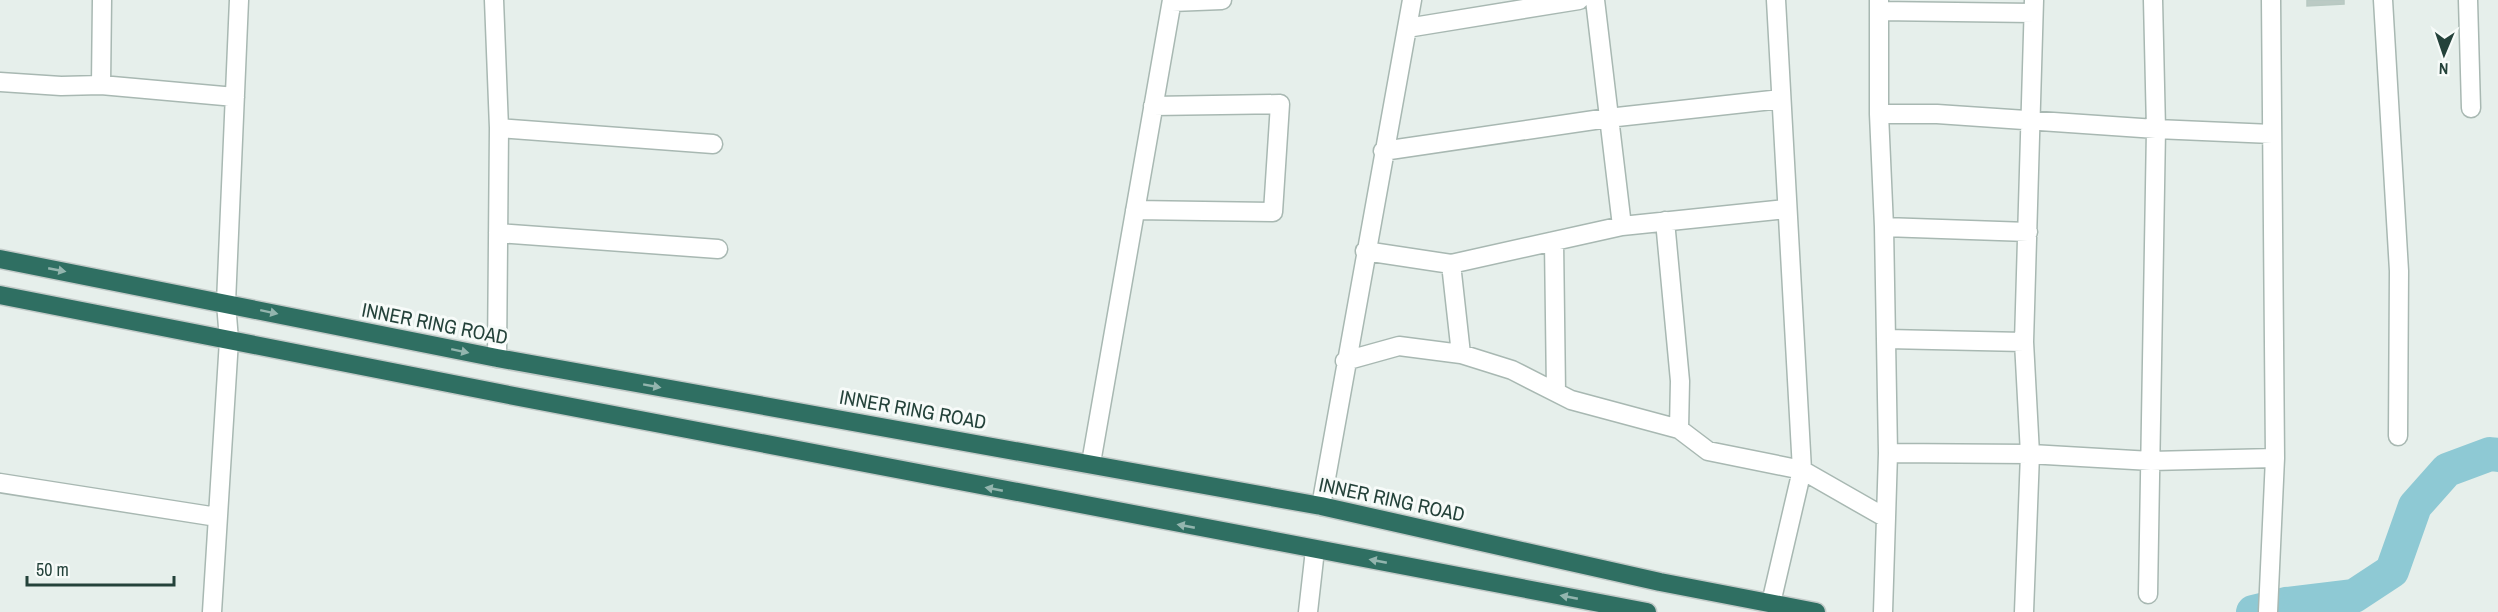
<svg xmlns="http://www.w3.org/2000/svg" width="2498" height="612" font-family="'Archivo Narrow',sans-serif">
  <rect width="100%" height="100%" fill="#e6efeb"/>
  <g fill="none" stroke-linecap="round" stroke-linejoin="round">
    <path stroke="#8ec9d4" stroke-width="34" d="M2253,612L2286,604L2354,596L2392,571L2415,506L2447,470L2490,454L2498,455"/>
  </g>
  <path fill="#bbcac4" stroke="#b8c9c2" stroke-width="1.5" d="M2307,0H2344V4L2307,6Z"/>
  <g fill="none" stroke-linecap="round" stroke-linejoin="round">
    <g stroke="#a8b8b2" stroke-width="21">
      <path id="street" d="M494,0L499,128
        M1595,0L1622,226
        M1879,0V114L1884,227L1888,453L2030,454L2151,461L2275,458L2268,612
        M2271,0L2275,458
        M2383,0L2399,271L2398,436
        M2468,0L2471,108
        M1172,2L1222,0
        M1879,11L2033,13
        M1407,28L1579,0
        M0,82L61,86L101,85L235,97
        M101,85L102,0
        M1879,114H1937L2156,129L2272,134
        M1383,151L1608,118L1781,99
        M1135,210L1273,212L1280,104L1153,106
        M1665,221L1680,381L1679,429
        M1884,227L2028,232
        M498,233L718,249
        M1554,241L1556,392
        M1365,251L1451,264L1622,226L1786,209
        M1451,264L1461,354L1512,370L1571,400L1679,429L1708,451L1802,470L1886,518L1883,612
        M1887,339L2024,342
        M497,358L499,128L713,144
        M1345,361L1399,346L1461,354
        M1091,463L1172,0
        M0,483L217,517
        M1321,506L1412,0
        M1886,518L1888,453
        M2148,594L2156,129L2153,0
        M1771,603L1802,470L1776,0
        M212,612L229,340L226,303L239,0
        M1308,612L1315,550
        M2024,612L2030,454L2024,342L2034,0"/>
    </g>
    <g stroke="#c2cac8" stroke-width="21">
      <path id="highway" d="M0,259L497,358L1321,506L1660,582L1816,612
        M0,295L509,395L1647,612"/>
    </g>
    <use href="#street" stroke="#fff" stroke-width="18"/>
    <use href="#highway" stroke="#2f6f62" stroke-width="18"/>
  </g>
  <defs><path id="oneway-solid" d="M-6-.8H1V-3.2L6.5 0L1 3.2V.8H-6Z" transform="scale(1.5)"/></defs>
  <g fill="#93b5ae">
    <use href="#oneway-solid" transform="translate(57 270) rotate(11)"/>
    <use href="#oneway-solid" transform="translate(269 312) rotate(12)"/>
    <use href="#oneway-solid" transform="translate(460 351) rotate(12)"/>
    <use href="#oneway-solid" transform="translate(652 386) rotate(10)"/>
    <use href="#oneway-solid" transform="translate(994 489) rotate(-169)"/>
    <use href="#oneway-solid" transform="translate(1186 526) rotate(-169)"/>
    <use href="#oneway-solid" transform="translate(1378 561) rotate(-169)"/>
    <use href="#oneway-solid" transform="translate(1569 597) rotate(-169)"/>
  </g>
  <g text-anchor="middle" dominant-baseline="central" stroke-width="6" stroke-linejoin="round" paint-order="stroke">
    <g font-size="20" fill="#24423a" stroke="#f7fbf9">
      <text transform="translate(435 323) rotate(11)">INNER RING ROAD</text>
      <text transform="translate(913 409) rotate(10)">INNER RING ROAD</text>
      <text transform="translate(1392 499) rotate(12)">INNER RING ROAD</text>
    </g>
  </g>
  <g transform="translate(2444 54) rotate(182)" stroke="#f7fbf9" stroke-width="4.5" paint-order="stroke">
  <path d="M0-4.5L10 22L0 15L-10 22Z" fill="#24423a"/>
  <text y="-9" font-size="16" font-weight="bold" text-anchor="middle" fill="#24423a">N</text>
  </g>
  <path d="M27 576v9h147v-9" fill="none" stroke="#24423a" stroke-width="3"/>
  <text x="36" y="576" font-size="18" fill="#24423a" stroke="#f7fbf9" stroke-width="4.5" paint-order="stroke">50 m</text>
</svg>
